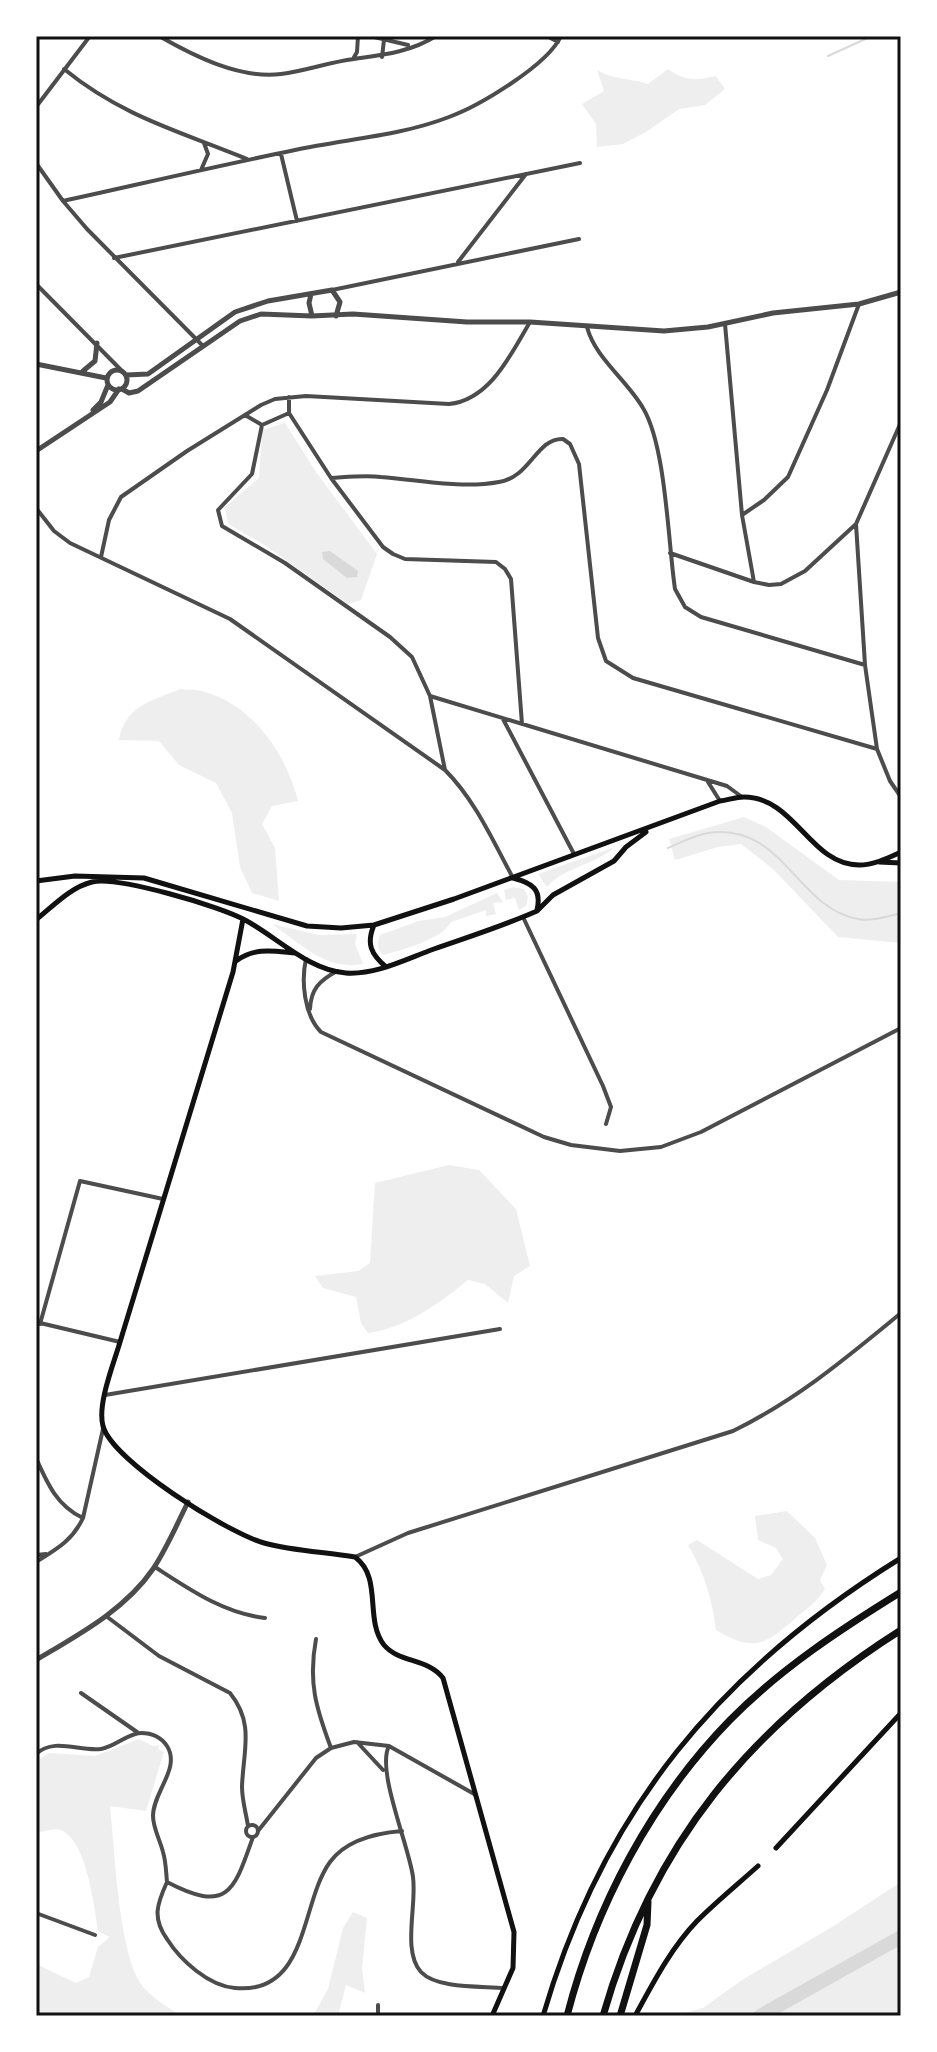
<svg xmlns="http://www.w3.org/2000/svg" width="937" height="2052" font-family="'Noto Sans',sans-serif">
  <rect width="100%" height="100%" fill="#fff"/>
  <path fill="#eee" d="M668,69C684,81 697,81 716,76L725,89L705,105L679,109L646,132L623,144L597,147L596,124L582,104L604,91L597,70C613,80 630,78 648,84Z
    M285,423L316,472L377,554L361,600L348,604L263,544L228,524L225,507L259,478L262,430Z
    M180,689C187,690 197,689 205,692C254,706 286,754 298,801L272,806L262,824L275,848L279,901L252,893L240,867L232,813L216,783L179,765L159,741L119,740C125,706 151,701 180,689Z
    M744,817L766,827L839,880L901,882V943L838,937L773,869L741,844L718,847L675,860L669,839Z
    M615,847C595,865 564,867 547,887L538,874Z
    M513,887L524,889L528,897L526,906L519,910L515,898L506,900L504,890Z
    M497,893L503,902L493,903L496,914L486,916V910L451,922C443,939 402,950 383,955C377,949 377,943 380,935L419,921L445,917Z
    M272,924L319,935L357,934L355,944L363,964C326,971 301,944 272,924Z
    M449,1165L479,1170L516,1209L530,1266L514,1276L508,1303L485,1284L468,1280C440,1303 404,1329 368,1333L361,1323L356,1297L323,1288L315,1276L358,1271L370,1263L375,1183Z
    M787,1511L815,1538L827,1565L820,1580L825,1589C817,1601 809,1608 798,1616C767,1643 756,1654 716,1630C712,1598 704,1572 688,1545L697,1540L758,1579L771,1575L783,1559L776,1548L758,1540L755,1516Z
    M139,1739L153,1746L159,1745L158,1749L164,1752L146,1811L110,1806C115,1852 118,1943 139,1981C147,1995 169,2008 182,2016H39L36,1997V1964L76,1983L89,1977L98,1947L110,1937L98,1931C94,1906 87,1844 63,1831C55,1827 46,1831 38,1833L36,1823V1762L49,1753L95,1756Z
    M901,1882V2016H672L703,2008L742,1980L832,1927Z
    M353,1912L367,1918L362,1969L365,1993L346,1985L338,2016H313L328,1989L343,1928Z"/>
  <path fill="#d9d9d9" d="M330,551L358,571L357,577L347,578L323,559L322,552Z"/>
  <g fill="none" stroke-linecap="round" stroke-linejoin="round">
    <path stroke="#d9d9d9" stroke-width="2" d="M828,56L872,36
      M668,848C680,843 695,835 708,833C783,822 796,908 858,919C870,922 888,916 901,913"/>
    <path stroke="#d9d9d9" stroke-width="14" d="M760,2016L901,1937"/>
    <path stroke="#4c4c4c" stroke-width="4" d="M159,36C194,56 239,79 281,74C306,71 329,62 354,59C382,55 411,52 436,36
      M370,36L408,45
      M547,36L558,42
      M382,57L384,40
      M353,59L357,52L358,36
      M64,69C123,117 179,131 247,159
      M36,107L90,36
      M281,154L297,221
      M36,163L63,201L87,229L203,346
      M201,170L208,154L204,143
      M63,201C140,184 217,166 295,150C346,139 400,136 449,117C479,106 548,65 561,36
      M114,258L580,163
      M458,262L526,174
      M36,284L123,372
      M332,290L579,239
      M725,324L742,515L754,582
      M587,327C595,358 627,380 643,408C666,446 668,542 675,589L685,607L701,617L865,665
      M289,397V413L331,478L383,547L393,554L405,559L496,562L505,569L511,579L522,724
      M245,415L262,425L252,474L218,510L222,526L285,563L390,637L412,657L430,696L445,770
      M901,422L856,524L865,665L877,749L890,781L901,797
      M262,425L289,413
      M331,478C348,477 365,475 381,477C420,480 461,489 499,482C531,477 536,438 563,439L570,444L579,464L598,638L606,661L633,678L877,749
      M36,508L54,531L70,543L230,619L445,770C475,800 493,841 513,878
      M742,515L764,500L788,477L827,390L859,304
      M670,553L754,582L769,585L781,584L805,571L856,524
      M101,557L109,520L121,497L187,451L261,405L275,399L306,396L449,404C490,400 511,354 530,322
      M430,696L727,786L742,797
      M503,719L574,854
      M708,782L720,801
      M523,917L603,1086L611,1107L606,1124
      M306,959C301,981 304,1015 321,1032L544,1137L571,1145L620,1151L661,1147L701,1132L901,1028
      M310,1009C311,989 319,981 337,971
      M36,1322L120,1342
      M40,1324L80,1181L163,1199
      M105,1395L500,1329
      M36,1458C47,1483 57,1506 83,1518
      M36,1555L46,1554
      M355,1557L408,1533L733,1431C798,1399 846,1358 901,1313
      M36,1562C57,1549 72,1541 83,1518L103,1429
      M155,1567C189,1589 223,1613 265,1618
      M106,1616L159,1656L230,1693C255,1724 243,1751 242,1787C242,1800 246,1813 248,1826
      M316,1639C308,1682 316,1708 331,1748
      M81,1693L137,1732
      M357,1742L383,1770
      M389,1746C376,1770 409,1846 413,1877C417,1906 402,1951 421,1972C437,1989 481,1986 504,1988
      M36,1754C54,1737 80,1752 101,1749C115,1747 128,1733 141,1733C152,1733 161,1737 167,1746C181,1768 153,1792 153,1816C153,1828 160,1840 163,1852C166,1862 166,1872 167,1882
      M246 1831a6 6 0 1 1 12 0a6 6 0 1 1-12 0Z
      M258,1831L316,1758L331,1748L354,1742L389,1746L476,1795
      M167,1882C157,1904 152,1918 167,1939C181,1961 209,1986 235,1988C309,1995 300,1903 330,1862C346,1840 377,1833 402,1831
      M167,1882C228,1914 234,1891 253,1837
      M36,1913L95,1935
      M378,2016V2005"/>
    <path stroke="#4c4c4c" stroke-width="5" d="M311,294L309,303L312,316
      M36,364L106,378
      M107 380a10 10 0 1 1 20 0a10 10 0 1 1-20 0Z
      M83,371L95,361L97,343
      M126,375L148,374L235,312L268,301L332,290L340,302L336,316
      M122,389L129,393L138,391L240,321L261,314L312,316L353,314L467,322H530L664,331L708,327L773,313L859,304L901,292
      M93,410L101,402L108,385
      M36,451L110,402L119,389
      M36,1660C78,1635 125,1610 153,1569C167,1548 177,1524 188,1502"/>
    <path stroke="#111" stroke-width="5" d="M879,862L901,863
      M513,878C532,883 542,889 537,910
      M36,881L75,876L144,878L307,926L341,928L374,925L454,899L720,801C728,800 736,797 744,797C795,797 810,865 859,865C874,865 888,858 901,852
      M36,908L37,919
      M37,919C53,906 71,887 92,882C117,876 220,906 245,920C277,937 308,970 346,973C376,975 406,959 434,949C468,937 503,926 537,911L553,895L614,861L626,847L646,832
      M243,919L233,972L120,1342C114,1363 97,1404 103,1426C112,1461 228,1533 264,1543C293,1551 325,1552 355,1557C383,1578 364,1619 384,1645C399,1663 428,1658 443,1678L514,1932L513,1968L492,2016
      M374,925C366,944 371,954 386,967
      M236,961C255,947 273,951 295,953
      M776,1848L901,1713
      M543,2016C603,1810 720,1670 901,1558
      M635,2016C653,1983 671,1948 697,1921C716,1902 738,1884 758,1866"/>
    <path stroke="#111" stroke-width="7" d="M567,2016C595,1907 651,1801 730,1720C780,1669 841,1629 901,1592
      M603,2016C652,1844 751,1725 901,1630
      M620,2016L647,1925L648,1902"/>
  </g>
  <rect width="937" height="2052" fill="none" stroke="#ffffff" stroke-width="76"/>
  <rect x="38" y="38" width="861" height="1976" fill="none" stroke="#111" stroke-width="3"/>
</svg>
